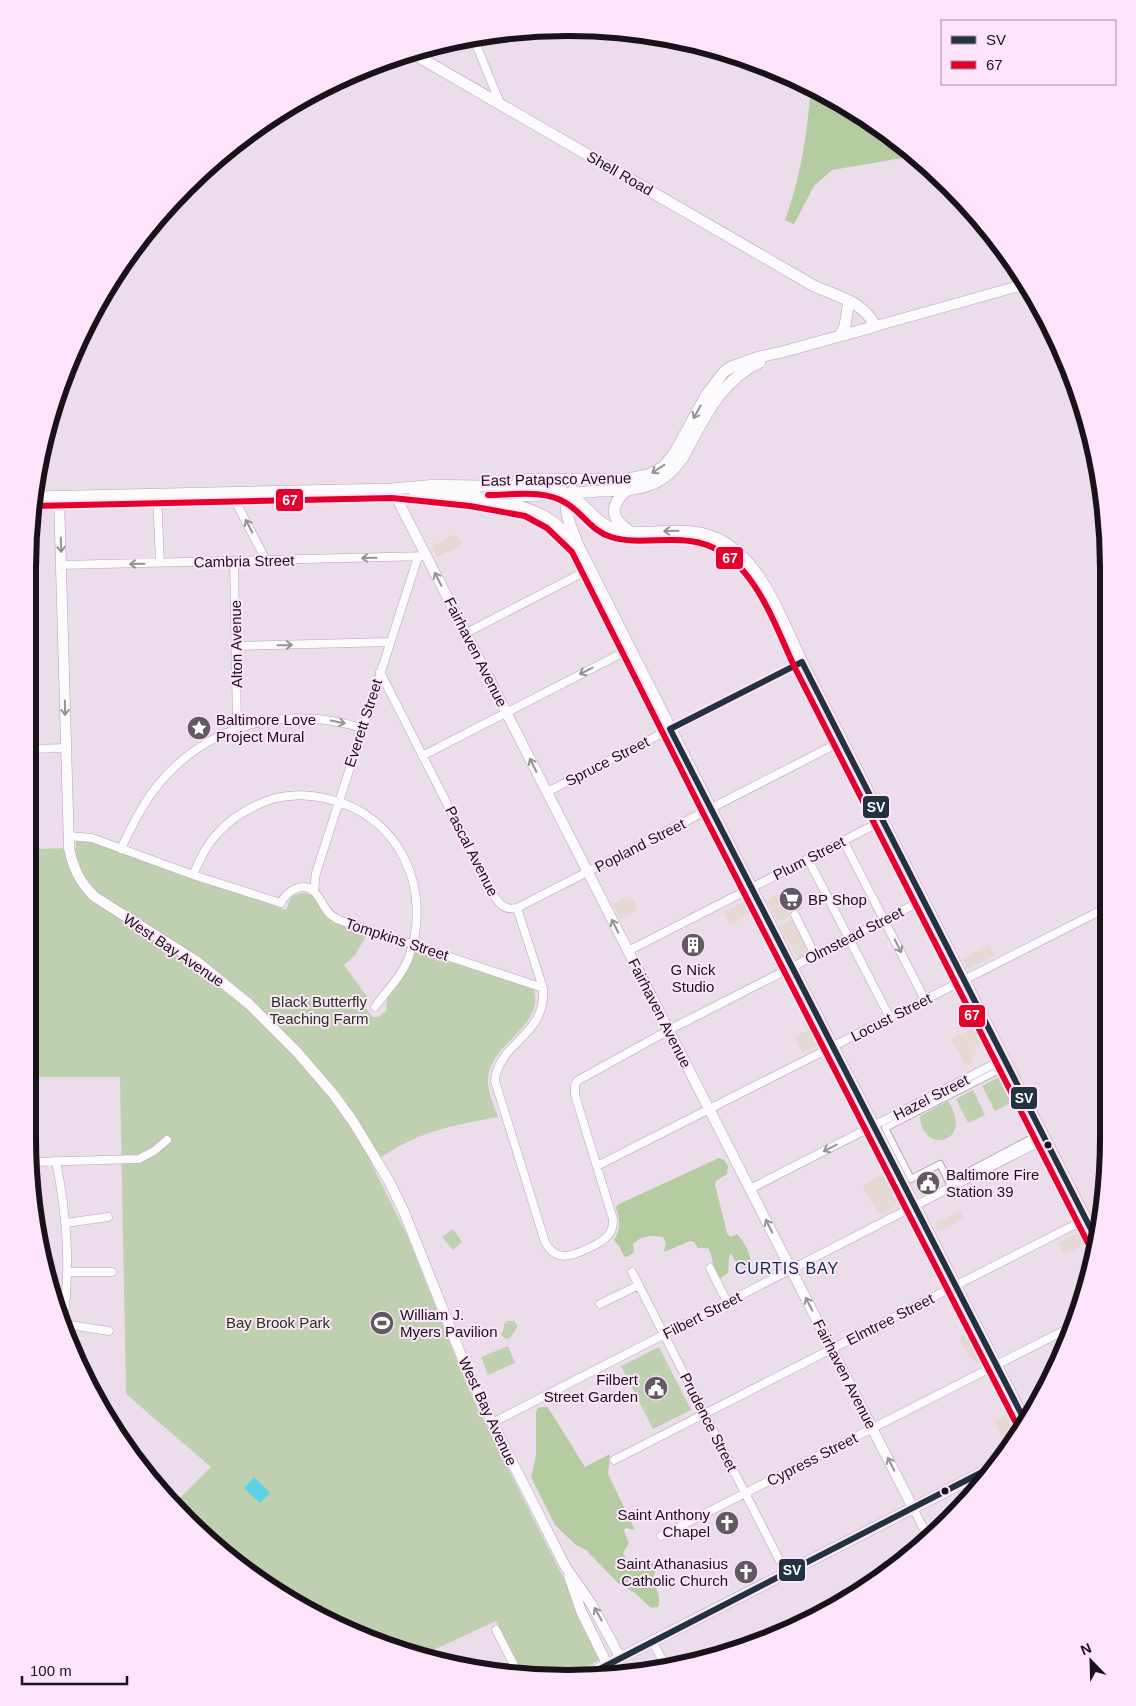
<svg xmlns="http://www.w3.org/2000/svg" width="1136" height="1706" font-family="Arial,sans-serif">
  <rect width="100%" height="100%" fill="#ebddea"/>
  <path fill="#e4d9d3" d="M456,534L462,545L438,557L432,546Z
    M792,887L803,909L777,922L766,900Z
    M631,895L638,910L620,919L613,904Z
    M748,900L754,912L730,925L724,912Z
    M794,919L811,952L798,958L779,926Z
    M989,945L995,956L968,969L962,959Z
    M978,1026L985,1040L974,1046L977,1053L971,1056L974,1062L966,1066L951,1039Z
    M809,1029L818,1045L802,1053L794,1037Z
    M887,1173L902,1202L879,1215L862,1185Z
    M960,1211L964,1219L938,1232L934,1224Z
    M1083,1230L1089,1242L1064,1255L1058,1243Z
    M970,1332L984,1361L978,1364L969,1357L959,1337Z
    M1010,1413L1020,1433L1008,1449L994,1421Z"/>
  <path fill="#bfd0b0" d="M76,840L94,842L286,910L290,899L295,895L302,893L309,894L314,897L327,918L368,933L355,955L344,965L368,998L365,1008L373,1017H378L386,1011L387,998L390,991L416,951L534,989C545,1027 490,1043 488,1079C487,1091 494,1105 498,1117C465,1123 431,1129 401,1145C391,1151 381,1157 371,1163L407,1235L461,1371L475,1403L564,1579L578,1613L600,1658L598,1661L570,1675L532,1677L525,1676L496,1621L418,1657L361,1637L239,1567L173,1505L211,1467L126,1394L120,1077H36L31,849L76,848Z
    M1001,1076L1014,1101L995,1111L982,1086Z
    M973,1090L985,1115L968,1123L956,1099Z
    M948,1101C976,1144 921,1155 920,1116Z
    M453,1229L462,1242L453,1250L442,1237Z
    M507,1321H514L517,1325V1328L509,1339L504,1338L501,1334L504,1328V1324Z
    M508,1346L515,1363L488,1375L481,1357Z
    M659,1347L691,1410L653,1429L621,1366Z"/>
  <path fill="#b5cba1" d="M811,88L868,118L914,156L832,170L814,186L794,224L785,220C801,177 807,133 811,88Z
    M719,1158L724,1160L728,1166L727,1174L716,1181L715,1185L727,1233L730,1237L737,1234C745,1243 752,1255 751,1267L744,1269L735,1261L731,1253L729,1257L728,1273L720,1278L715,1274L711,1254L708,1248H698L694,1242L690,1241L664,1252L666,1243L663,1237C651,1235 641,1236 633,1244L634,1252L627,1257L624,1256L619,1246L614,1240C621,1229 620,1220 616,1208L617,1205Z
    M542,1407H547L550,1411L585,1467L610,1454L608,1474L635,1530L626,1528L624,1530C626,1540 633,1541 623,1552L627,1561L635,1570H637L645,1561L649,1560C660,1567 654,1572 652,1581C657,1587 661,1599 658,1607L651,1608L635,1593L619,1584L586,1550L576,1545L555,1525L531,1477L536,1456V1413L538,1408Z"/>
  <path fill="#5dd0e4" d="M254,1477L270,1493L260,1503L244,1488Z"/>
  <g fill="none" stroke-linecap="round" stroke-linejoin="round">
    <g stroke="#b1a7b0" stroke-width="8">
      <path id="pedestrian" d="M999,1070L1034,1137L949,1182L940,1164L911,1179L885,1128Z"/>
    </g>
    <g stroke="#b1a7b0" stroke-width="9">
      <path id="minor" d="M473,37L500,103
        M231,493L266,560
        M157,494L160,563
        M234,561L237,727
        M61,565L427,556
        M466,633L590,569
        M236,646L390,642
        M380,672L494,896C501,906 506,910 517,908L842,741
        M29,749L66,748
        M422,756L630,649
        M547,792L802,662
        M68,836L92,838L193,875L281,903C286,892 302,881 313,891C324,900 321,911 339,920L543,988
        M843,840L925,1000
        M121,849C131,827 142,805 157,786C208,723 286,705 362,728
        M808,859L890,1018
        M193,875C200,860 206,845 218,833C232,817 252,806 272,799C291,794 309,794 328,799C400,815 433,890 409,957C402,976 386,991 375,1007
        M314,891L316,873L418,557
        M517,908L543,988C547,1036 498,1042 495,1081L545,1242C556,1263 572,1256 589,1248C598,1244 607,1239 611,1231C613,1227 613,1223 613,1219L575,1095V1085L577,1081L669,1030L923,900
        M795,915L815,955
        M628,951L882,821
        M56,1161C67,1217 71,1267 63,1324
        M32,1162L139,1159L154,1151L167,1140
        M597,1166L1104,909
        M750,1189L1004,1059
        M66,1223L108,1217
        M710,1268L727,1302
        M68,1272H112
        M632,1272L786,1573
        M600,1304L639,1285
        M55,1305L65,1304
        M63,1324L109,1331
        M492,1423L1045,1139
        M614,1460L1086,1219
        M913,1508L928,1537
        M661,1536L1069,1328
        M496,1630L519,1675
        M652,1641L667,1668"/>
    </g>
    <g stroke="#b1a7b0" stroke-width="11">
      <path id="tertiary" d="M869,328L1026,284
        M392,489L913,1508
        M59,497L69,848C73,868 80,883 95,897L196,961L249,1004L297,1052L334,1095L354,1123L389,1181L404,1212L467,1370L495,1428L565,1566L592,1605L620,1657
        M569,1576L581,1611L607,1664"/>
    </g>
    <g stroke="#b1a7b0" stroke-width="12">
      <path id="secondary" d="M412,53L814,286C837,296 864,302 875,326
        M840,336L845,326L848,306
        M518,479H628L648,475L663,467L674,454L707,394L724,372L731,367L759,357L782,352L869,328
        M431,485C456,486 481,486 507,486C526,487 548,485 566,493C585,501 594,523 614,529C639,536 668,529 693,532C755,538 779,615 802,662L1098,1243
        M573,490C558,505 572,527 577,543
        M414,492L478,497
        M34,497L392,489L437,485
        M471,497C498,502 527,504 550,520C561,527 570,538 579,547L711,809L1026,1423
        M496,497C531,496 565,494 600,491C620,490 643,491 660,480C669,475 676,467 682,459C703,421 719,381 760,362
        M628,530C608,516 611,504 628,489
        M589,1674L995,1466"/>
    </g>
    <use href="#pedestrian" stroke="#fcfafc" stroke-width="6"/>
    <use href="#minor" stroke="#fcfafc" stroke-width="8"/>
    <use href="#tertiary" stroke="#fcfafc" stroke-width="10"/>
    <use href="#secondary" stroke="#fcfafc" stroke-width="11"/>
    <g stroke="#fee4fb" stroke-width="10">
      <path id="bus-1" d="M802,662L1098,1243
        M670,729L1026,1423
        M670,729L802,662
        M590,1674L994,1466"/>
    </g>
    <g stroke="#fee4fb" stroke-width="10">
      <path id="bus-2" d="M488,495C512,495 545,489 566,503C583,513 591,531 611,537C637,545 664,537 690,541C750,548 772,619 794,666L1090,1247
        M34,506L392,498L470,506L525,516L547,528L572,552L703,813L1018,1427"/>
    </g>
    <use href="#bus-1" stroke="#22323f" stroke-width="6"/>
    <use href="#bus-2" stroke="#e4002b" stroke-width="6"/>
  </g>
  <defs><path id="oneway-shaft" d="M-6 0H5M1.5-3L5.5 0L1.5 3" fill="none" stroke-width="1.6" stroke-linecap="round" stroke-linejoin="round" transform="scale(1.25)"/></defs>
  <g stroke="#969296">
    <use href="#oneway-shaft" transform="translate(697 412) rotate(119)"/>
    <use href="#oneway-shaft" transform="translate(658 469) rotate(146)"/>
    <use href="#oneway-shaft" transform="translate(249 526) rotate(-117)"/>
    <use href="#oneway-shaft" transform="translate(671 531) rotate(179)"/>
    <use href="#oneway-shaft" transform="translate(61 545) rotate(88)"/>
    <use href="#oneway-shaft" transform="translate(369 558) rotate(179)"/>
    <use href="#oneway-shaft" transform="translate(137 564) rotate(179)"/>
    <use href="#oneway-shaft" transform="translate(438 579) rotate(-117)"/>
    <use href="#oneway-shaft" transform="translate(285 645) rotate(-1)"/>
    <use href="#oneway-shaft" transform="translate(586 671) rotate(153)"/>
    <use href="#oneway-shaft" transform="translate(65 708) rotate(89)"/>
    <use href="#oneway-shaft" transform="translate(338 722) rotate(11)"/>
    <use href="#oneway-shaft" transform="translate(533 765) rotate(-117)"/>
    <use href="#oneway-shaft" transform="translate(615 926) rotate(-117)"/>
    <use href="#oneway-shaft" transform="translate(898 946) rotate(63)"/>
    <use href="#oneway-shaft" transform="translate(830 1148) rotate(153)"/>
    <use href="#oneway-shaft" transform="translate(769 1226) rotate(-117)"/>
    <use href="#oneway-shaft" transform="translate(809 1304) rotate(-117)"/>
    <use href="#oneway-shaft" transform="translate(891 1464) rotate(-117)"/>
    <use href="#oneway-shaft" transform="translate(598 1614) rotate(-119)"/>
  </g>
  <defs>
    <g id="sight-disc" transform="scale(1.25)"><circle r="9.5" fill="#635963" stroke="#fee4fb"/><path d="M0-6L1.8-2.2L6-1.7L2.9 1.2L3.7 5.4L0 3.3L-3.7 5.4L-2.9 1.2L-6-1.7L-1.8-2.2Z" fill="#fff"/></g>
    <g id="supermarket-disc" transform="scale(1.25)"><circle r="9.5" fill="#635963" stroke="#fee4fb"/><path d="M-6-5.5h2.5l.6 2H6L4.5 2H-2.5L-4.4-4H-6ZM-1.5 3.2a1.3 1.3 0 1 0 .1 0ZM3 3.2a1.3 1.3 0 1 0 .1 0Z" fill="#fff"/></g>
    <g id="building-disc" transform="scale(1.25)"><circle r="9.5" fill="#635963" stroke="#fee4fb"/><path d="M-4-6H4V6H1V3H-1V6H-4ZM-2.5-4.3h1.7v1.8h-1.7ZM.8-4.3h1.7v1.8H.8ZM-2.5-1h1.7V.8h-1.7ZM.8-1h1.7V.8H.8Z" fill="#fff"/></g>
    <g id="civic-disc" transform="scale(1.25)"><circle r="9.5" fill="#635963" stroke="#fee4fb"/><path d="M-.6-6.5H3V-4.5H.6V-3L4-1V1h2V6H-6V1h2V-1L-.6-3ZM-1.2 2.5V6h2.4V2.5Z" fill="#fff"/></g>
    <g id="stadium-disc" transform="scale(1.25)"><circle r="9.5" fill="#635963" stroke="#fee4fb"/><path d="M0-5a6.5 5 0 1 0 0 10a6.5 5 0 1 0 0-10ZM-3.5-1.8h7v3.6h-7Z" fill="#fff"/></g>
    <g id="church-disc" transform="scale(1.25)"><circle r="9.5" fill="#635963" stroke="#fee4fb"/><path d="M-1.2-6h2.4v3.5h3.3v2.4h-3.3V6h-2.4V-.1h-3.3v-2.4h3.3Z" fill="#fff"/></g>
  </defs>
  <g fill-rule="evenodd">
    <use href="#sight-disc" x="199" y="728"/>
    <use href="#supermarket-disc" x="791" y="899"/>
    <use href="#building-disc" x="693" y="945"/>
    <use href="#civic-disc" x="928" y="1183"/>
    <use href="#stadium-disc" x="382" y="1323"/>
    <use href="#civic-disc" x="656" y="1388"/>
    <use href="#church-disc" x="727" y="1523"/>
    <use href="#church-disc" x="746" y="1572"/>
  </g>
  <g fill="#1a121a" stroke="#fee4fb" stroke-width="2">
    <circle cx="1048" cy="1145" r="4.5"/>
    <circle cx="945" cy="1491" r="4.5"/>
  </g>
  <g text-anchor="middle" dominant-baseline="central" stroke-width="4" stroke-linejoin="round" paint-order="stroke">
    <g font-size="15" fill="#1a121a" stroke="#fee4fb">
      <text transform="translate(620 173) rotate(30)">Shell Road</text>
      <text transform="translate(556 479) rotate(-1)">East Patapsco Avenue</text>
      <text transform="translate(244 561) rotate(-1)">Cambria Street</text>
      <text transform="translate(236 644) rotate(-91)">Alton Avenue</text>
      <text transform="translate(476 652) rotate(63)">Fairhaven Avenue</text>
      <text transform="translate(363 723) rotate(-72)">Everett Street</text>
      <text transform="translate(607 761) rotate(-27)">Spruce Street</text>
      <text transform="translate(640 845) rotate(-27)">Popland Street</text>
      <text transform="translate(472 851) rotate(63)">Pascal Avenue</text>
      <text transform="translate(809 858) rotate(-27)">Plum Street</text>
      <text transform="translate(854 935) rotate(-27)">Olmstead Street</text>
      <text transform="translate(397 939) rotate(18)">Tompkins Street</text>
      <text transform="translate(174 950) rotate(34)">West Bay Avenue</text>
      <text transform="translate(660 1013) rotate(63)">Fairhaven Avenue</text>
      <text transform="translate(891 1017) rotate(-27)">Locust Street</text>
      <text transform="translate(931 1097) rotate(-27)">Hazel Street</text>
      <text transform="translate(702 1315) rotate(-27)">Filbert Street</text>
      <text transform="translate(890 1319) rotate(-27)">Elmtree Street</text>
      <text transform="translate(845 1374) rotate(63)">Fairhaven Avenue</text>
      <text transform="translate(488 1411) rotate(65)">West Bay Avenue</text>
      <text transform="translate(709 1422) rotate(63)">Prudence Street</text>
      <text transform="translate(812 1459) rotate(-27)">Cypress Street</text>
    </g>
    <g font-size="15" fill="#1a121a" stroke="#fee4fb" text-anchor="start">
      <text x="216" y="719">Baltimore Love<tspan x="216" dy="17">Project Mural</tspan></text>
      <text x="808" y="899">BP Shop</text>
      <text x="693" y="969" text-anchor="middle">G Nick<tspan x="693" dy="17">Studio</tspan></text>
      <text x="946" y="1174">Baltimore Fire<tspan x="946" dy="17">Station 39</tspan></text>
      <text x="400" y="1314">William J.<tspan x="400" dy="17">Myers Pavilion</tspan></text>
      <text x="638" y="1379" text-anchor="end">Filbert<tspan x="638" dy="17">Street Garden</tspan></text>
      <text x="710" y="1514" text-anchor="end">Saint Anthony<tspan x="710" dy="17">Chapel</tspan></text>
      <text x="728" y="1563" text-anchor="end">Saint Athanasius<tspan x="728" dy="17">Catholic Church</tspan></text>
    </g>
    <g font-size="15" fill="#233714" stroke="#fee4fb">
      <text x="319" y="1001">Black Butterfly<tspan x="319" dy="17">Teaching Farm</tspan></text>
      <text x="278" y="1322">Bay Brook Park</text>
    </g>
    <g font-size="16" letter-spacing="1" fill="#003245" stroke="#fee4fb">
      <text x="787" y="1268">CURTIS BAY</text>
    </g>
  </g>
  <path d="M0 0H1136V1706H0ZM568 36H568A532 532 0 0 1 1100 568V1138A532 532 0 0 1 568 1670H568A532 532 0 0 1 36 1138V568A532 532 0 0 1 568 36Z" fill="#fee4fb" fill-rule="evenodd"/>
  <path fill="none" stroke="#1a121a" stroke-width="6" d="M568 36H568A532 532 0 0 1 1100 568V1138A532 532 0 0 1 568 1670H568A532 532 0 0 1 36 1138V568A532 532 0 0 1 568 36Z"/>
  <g stroke="#fee4fb" stroke-width="2">
    <rect x="275" y="488" width="29" height="24" rx="5" fill="#e4002b"/>
    <rect x="715" y="546" width="29" height="24" rx="5" fill="#e4002b"/>
    <rect x="862" y="795" width="28" height="24" rx="5" fill="#22323f"/>
    <rect x="958" y="1004" width="28" height="24" rx="5" fill="#e4002b"/>
    <rect x="1010" y="1086" width="28" height="24" rx="5" fill="#22323f"/>
    <rect x="778" y="1558" width="28" height="24" rx="5" fill="#22323f"/>
  </g>
  <g font-size="14" text-anchor="middle" font-weight="bold" fill="#fff">
    <text x="290" y="505">67</text>
    <text x="730" y="563">67</text>
    <text x="876" y="812">SV</text>
    <text x="972" y="1020">67</text>
    <text x="1024" y="1103">SV</text>
    <text x="792" y="1575">SV</text>
  </g>
  <rect x="941" y="20" width="175" height="65" fill="#fee4fb" stroke="#a390a1"/>
  <rect x="951" y="36" width="25" height="8" fill="#22323f" stroke="#a390a1"/>
  <text x="986" y="45" font-size="15" fill="#1a121a">SV</text>
  <rect x="951" y="61" width="25" height="8" fill="#e4002b" stroke="#a390a1"/>
  <text x="986" y="70" font-size="15" fill="#1a121a">67</text>
  <g transform="translate(1091 1661) rotate(337)" stroke="#fee4fb" stroke-width="4" paint-order="stroke">
  <path d="M0-4L9 19L0 12L-9 19Z" fill="#1a121a"/>
  <text y="-8" font-size="14" font-weight="bold" text-anchor="middle" fill="#1a121a">N</text>
  </g>
  <path d="M22 1676v8h105v-8" fill="none" stroke="#1a121a" stroke-width="2.5"/>
  <text x="30" y="1676" font-size="15" fill="#1a121a" stroke="#fee4fb" stroke-width="4" paint-order="stroke">100 m</text>
</svg>
